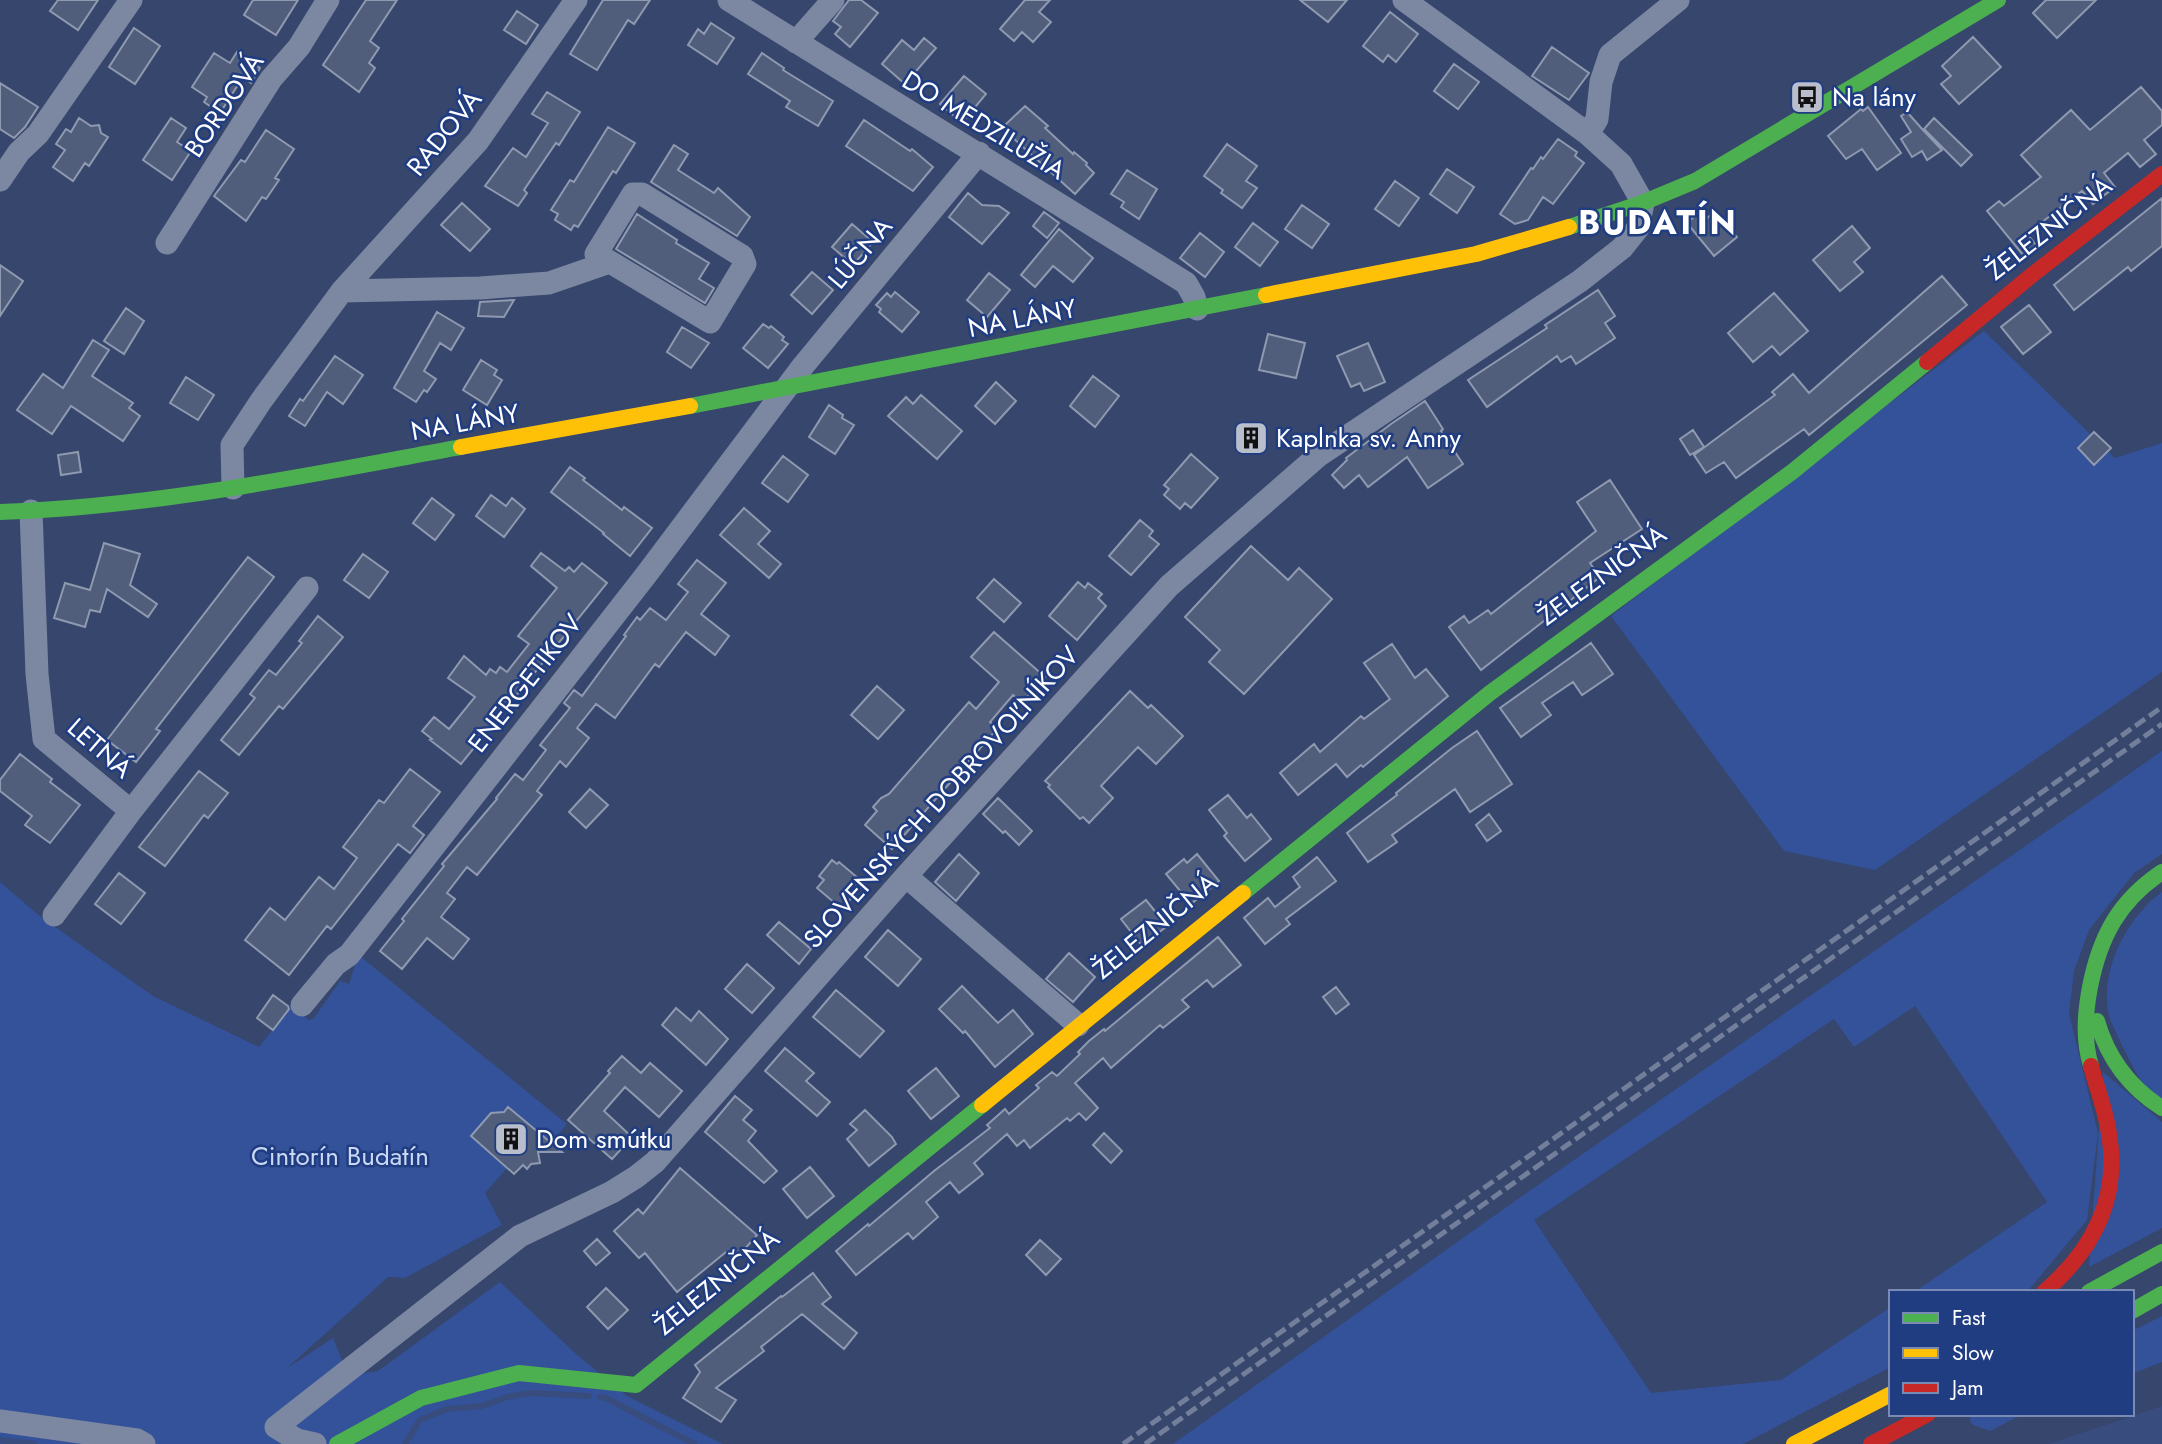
<svg xmlns="http://www.w3.org/2000/svg" width="2162" height="1444" font-family="Jost,sans-serif">
  <rect width="100%" height="100%" fill="#36466c"/>
  <path fill="#345299" d="M1984,331L2115,458L2162,443V672L1875,870L1784,851L1611,616Z
    M2162,751V854L2134,873L2089,930L2074,971L2069,1014L2098,1133L2087,1220L2027,1292H1914L2047,1202L1915,1006L1854,1047L1834,1019L1534,1220L1651,1393L1781,1380L1891,1307V1367L1743,1444H1173L1515,1201Z
    M0,882L41,917L153,996L259,1047L291,1006L309,1020L314,1018L340,981L349,984L355,965L361,957L567,1124L551,1143L509,1107L505,1114L490,1113V1121H484L471,1136L507,1168L485,1193L502,1225L405,1278L388,1277L286,1369L333,1338L348,1375L378,1371L500,1282L575,1353L627,1396L723,1444H0Z
    M2162,892V1100C2156,1094 2148,1088 2142,1082C2136,1074 2113,1028 2110,1019C2097,974 2126,918 2162,892Z
    M2103,1072L2162,1122V1228L2089,1267Z
    M2162,1316V1362L2132,1374V1331Z
    M1971,1414H2023L1990,1431L1973,1425L1970,1421Z"/>
  <path fill="#384c7e" d="M2162,1406V1444H2048L2052,1443Z"/>
  <g fill="none" stroke-linecap="round" stroke-linejoin="round">
    <path stroke="#384c7e" stroke-width="6" d="M600,1397L606,1398L694,1444
      M0,1440L34,1444
      M405,1444L420,1420L447,1409L482,1406L507,1397L531,1393L589,1396"/>
  </g>
  <path fill="#505d7b" stroke="#8f99b0" stroke-width="2" d="M58,0H98L78,30L50,11Z
    M253,0H298L276,35L244,15Z
    M366,0H397L370,41L379,48L369,63L375,68L359,92L323,65Z
    M603,0H650L634,24L628,20L597,70L570,54Z
    M849,0H861L878,13L850,47L835,34L841,27L833,21Z
    M1025,0H1050L1039,12L1051,22L1033,42L1022,32L1014,41L1000,29Z
    M1300,0H1347L1328,22Z
    M2046,0H2096L2057,38L2033,13Z
    M517,11L538,25L526,44L504,30Z
    M1390,12L1418,34L1396,62L1388,55L1383,62L1363,46Z
    M711,23L734,38L717,64L688,45L698,29L704,34Z
    M134,28L160,46L135,84L109,67Z
    M1973,37L2001,67L1959,104L1941,84L1951,76L1942,66Z
    M924,38L936,48L905,84L882,64L902,40L914,50Z
    M1552,47L1589,73L1569,100L1532,76Z
    M237,52L260,68L251,83L243,77L220,113L204,102L207,97L192,87L214,53L230,63Z
    M762,53L784,68L783,70L833,101L818,126L786,107L790,101L748,74Z
    M1454,64L1479,82L1458,109L1434,91Z
    M964,76L986,94L962,123L940,104Z
    M0,83L38,107L25,127L14,138L0,129Z
    M2141,87L2162,111V125L2144,140L2156,154L2140,167L2128,153L2104,173L2115,187L2093,204L2082,191L2027,234L2036,245L2023,255L1987,211L1999,201L2004,206L2041,177L2021,155L2071,110L2090,130Z
    M547,92L580,112L559,145L556,143L524,190L527,193L518,206L485,186L513,148L526,157L548,123L532,114Z
    M1025,106L1048,126L1045,128L1073,154L1074,152L1087,163L1086,165L1094,173L1075,194L1002,128Z
    M1868,107L1901,153L1877,170L1862,149L1846,159L1828,136L1861,109L1863,111Z
    M1907,112L1923,130L1942,150L1927,160L1922,151L1912,157L1901,139L1911,132L1901,116Z
    M79,118L91,126L99,125L101,133L108,137L89,166L85,163L73,181L53,167L65,150L56,144L66,129L71,132Z
    M171,118L186,128L177,142L191,151L172,180L143,160Z
    M1934,118L1972,155L1961,166L1924,129Z
    M864,120L910,151L912,149L933,167L913,191L846,146Z
    M608,127L635,143L616,173L613,171L578,227L574,225L571,230L555,220L558,214L551,210L570,180L574,182Z
    M266,130L294,149L275,178L279,180L266,199L262,197L246,221L214,196L241,160L245,162Z
    M1558,139L1577,152L1575,156L1584,163L1553,204L1543,197L1528,220L1515,224L1500,214L1531,168L1533,169L1541,157L1543,159Z
    M1227,144L1257,166L1246,181L1257,188L1242,208L1221,193L1223,190L1204,176Z
    M674,145L688,154L678,170L714,193L718,188L750,217L737,236L651,182Z
    M1447,169L1474,187L1457,213L1430,194Z
    M1127,170L1157,189L1139,219L1121,207L1124,202L1111,194Z
    M1395,181L1419,198L1399,226L1375,209Z
    M968,193L982,205L999,206L1009,213L982,244L949,217Z
    M2162,198V246L2131,271L2128,267L2074,310L2054,285Z
    M462,203L490,229L470,251L441,225Z
    M1302,205L1329,224L1312,248L1285,229Z
    M1715,211L1737,237L1714,256L1687,223L1699,212L1705,220Z
    M1044,212L1059,223L1047,238L1033,226Z
    M637,214L677,240L676,243L709,263L699,279L714,288L705,303L616,249Z
    M1253,223L1278,242L1260,266L1235,247Z
    M852,224L873,242L853,265L832,247Z
    M1852,226L1870,248L1854,262L1863,272L1840,291L1813,260Z
    M1059,229L1093,258L1073,282L1053,266L1035,287L1021,275Z
    M1200,233L1224,252L1205,277L1180,258Z
    M0,265L23,281L0,316Z
    M812,272L833,290L812,314L791,295Z
    M989,273L1010,290L987,317L967,300Z
    M1942,276L1967,305L1809,435L1804,429L1736,478L1724,462L1706,473L1694,455L1775,395L1772,392L1793,374L1809,393Z
    M1598,290L1615,316L1605,323L1615,338L1576,364L1571,356L1561,362L1557,356L1487,407L1468,380L1547,328L1545,325Z
    M895,292L919,312L902,332L879,312L881,309L876,305L887,293L891,297Z
    M1774,293L1808,331L1780,355L1772,346L1753,362L1728,333Z
    M514,300L504,317L478,316L480,302Z
    M2029,305L2051,332L2023,354L2001,327Z
    M126,308L144,321L124,354L104,341Z
    M437,312L464,328L451,350L440,343L424,371L436,379L427,392L424,390L416,402L394,388Z
    M763,324L769,328L771,326L784,337L782,340L788,344L768,368L743,348Z
    M682,327L709,343L691,368L667,352Z
    M1268,334L1305,343L1296,378L1259,370Z
    M93,340L109,350L92,376L133,403L129,408L140,416L123,441L71,406L52,434L17,410L43,374L63,388Z
    M1368,343L1385,382L1364,391L1360,383L1351,387L1337,356Z
    M335,356L363,375L343,404L327,392L305,426L289,416L300,399L303,401Z
    M481,360L497,370L494,375L502,380L487,405L463,390Z
    M1093,376L1119,396L1095,427L1070,406Z
    M186,377L214,395L198,420L170,403Z
    M996,382L1016,401L995,424L975,406Z
    M921,395L962,431L937,459L888,416L906,397L913,404Z
    M1425,401L1443,429L1441,431L1463,464L1428,488L1407,457L1368,487L1359,475L1344,488L1332,475L1347,460L1346,458L1391,424Z
    M829,405L843,415L842,418L854,425L835,454L809,437Z
    M1254,424L1266,437L1247,452L1236,439Z
    M1693,430L1704,447L1690,455L1680,439Z
    M2094,432L2111,448L2094,465L2078,448Z
    M78,452L81,472L61,475L58,455Z
    M1191,454L1218,478L1191,508L1185,503L1180,509L1164,495L1169,489L1164,485Z
    M783,456L808,475L788,502L762,483Z
    M570,467L585,478L583,480L622,510L624,507L652,528L630,556L603,534L604,533L551,492Z
    M1610,480L1642,529L1590,563L1600,577L1481,670L1449,627L1464,616L1469,623L1488,610L1491,614L1596,531L1577,502Z
    M491,495L506,506L512,498L525,509L504,537L476,516Z
    M432,498L454,515L435,540L413,523Z
    M744,508L770,531L758,544L781,564L769,578L720,535Z
    M1140,520L1153,531L1149,536L1159,544L1131,575L1109,556Z
    M104,543L140,554L130,585L157,604L148,617L107,589L100,612L90,610L85,627L54,618L65,583L90,590Z
    M1251,546L1288,580L1299,568L1332,599L1244,694L1209,662L1220,650L1185,617Z
    M541,553L565,571L569,567L574,572L582,563L607,583L461,764L430,740L432,739L422,731L434,717L449,729L475,697L448,678L464,656L486,675L490,669L496,673L500,667L507,672L529,644L518,636L557,588L531,566Z
    M363,554L388,572L369,598L344,580Z
    M248,557L274,577L156,729L160,731L136,762L107,740Z
    M697,560L726,583L701,614L729,636L715,655L686,632L659,667L655,664L615,718L596,704L577,728L589,738L566,767L560,761L537,791L542,795L477,875L467,867L447,893L455,899L441,917L469,939L453,959L427,938L402,969L380,951L404,921L402,919L444,866L442,864L497,799L496,798L515,774L523,780L546,750L540,745L570,708L564,703L574,690L582,696L626,636L624,635L637,617L640,620L650,608L666,620L688,592L678,584Z
    M994,579L1021,603L1004,622L977,598Z
    M1078,582L1085,588L1088,583L1102,594L1098,598L1106,606L1077,640L1049,616Z
    M318,616L343,637L283,709L279,706L239,755L221,740L255,698L250,694L269,670L276,675L302,643L299,641Z
    M994,632L1045,677L1022,703L1013,695L990,722L998,728L892,849L865,825L877,811L873,807L881,798L889,794L969,702L976,709L999,682L971,657Z
    M1591,643L1613,674L1582,695L1573,682L1542,703L1551,715L1521,737L1500,708Z
    M1392,644L1415,678L1426,669L1448,696L1363,767L1361,765L1347,777L1336,764L1298,795L1280,773L1314,744L1320,752L1361,716L1364,719L1390,699L1364,663Z
    M877,686L904,710L878,739L851,715Z
    M1130,691L1148,708L1151,705L1183,736L1156,764L1138,747L1101,786L1113,798L1089,823L1083,817L1080,819L1048,787L1050,785L1045,781Z
    M1477,731L1512,784L1470,812L1455,789L1392,835L1397,842L1368,862L1347,833L1397,795L1396,793L1452,748Z
    M20,754L52,779L50,782L80,805L50,843L25,825L32,816L0,791V780Z
    M410,769L440,792L413,826L424,835L410,853L398,844L331,929L327,926L289,975L245,940L270,908L285,920L319,877L334,889L357,858L343,847L379,800L384,803Z
    M199,771L228,793L208,818L204,815L165,866L139,847Z
    M590,789L608,805L586,828L569,812Z
    M1228,795L1247,818L1251,814L1271,839L1245,861L1224,836L1227,833L1209,810Z
    M998,798L1032,831L1019,845L1005,831L1003,833L983,814Z
    M1489,814L1501,831L1487,841L1476,825Z
    M959,854L979,873L956,901L935,882Z
    M1197,854L1219,881L1191,904L1166,874L1184,859L1187,863Z
    M1317,857L1336,881L1286,919L1290,924L1265,944L1244,918L1268,898L1275,907L1300,887L1293,877Z
    M832,860L837,864L839,862L864,883L842,909L817,888L824,880L819,876Z
    M119,873L145,893L121,924L95,904Z
    M1146,900L1167,926L1142,946L1121,919Z
    M779,922L811,949L799,964L767,935Z
    M888,930L921,959L898,986L865,957Z
    M1218,937L1241,965L1213,987L1207,980L1182,1000L1189,1007L1163,1028L1160,1025L1111,1068L1103,1058L1075,1083L1098,1108L1086,1120L1079,1113L1070,1121L1067,1118L1030,1148L1024,1140L1017,1146L1007,1134L974,1163L983,1174L959,1193L950,1182L926,1202L938,1217L913,1239L908,1233L856,1275L836,1251L868,1224L869,1226L934,1171L990,1128L987,1125L1005,1109L1009,1114L1039,1088L1036,1085L1052,1072L1057,1076L1080,1054L1078,1052L1089,1041L1104,1029L1105,1031Z
    M1069,953L1095,977L1073,1002L1046,979Z
    M747,964L774,988L752,1013L725,989Z
    M962,986L998,1023L1013,1010L1033,1034L995,1067L965,1031L963,1033L939,1009Z
    M1336,987L1349,1004L1336,1014L1323,997Z
    M836,990L884,1031L860,1057L813,1017Z
    M273,995L288,1006L289,1009L273,1030L257,1018Z
    M676,1008L691,1021L699,1011L728,1039L706,1065L662,1025Z
    M785,1048L814,1073L806,1081L830,1102L817,1116L765,1071Z
    M622,1056L641,1073L650,1063L682,1091L659,1117L625,1087L604,1111L632,1137L612,1159L568,1120L610,1073L608,1071Z
    M936,1068L959,1096L931,1119L908,1091Z
    M735,1096L752,1110L743,1120L756,1131L748,1141L777,1171L764,1183L705,1132Z
    M508,1107L562,1152H538L540,1163L531,1164L527,1169L523,1165L514,1174L471,1136L491,1113L504,1112Z
    M865,1110L892,1137L896,1144L869,1166L847,1139L857,1130L850,1124Z
    M1104,1133L1122,1151L1111,1163L1093,1145Z
    M810,1167L834,1196L807,1218L783,1189Z
    M680,1168L757,1235L735,1260L726,1252L677,1292L645,1253L639,1258L614,1231L638,1209L643,1214Z
    M597,1239L610,1253L596,1265L584,1251Z
    M1040,1240L1061,1259L1046,1275L1026,1255Z
    M813,1273L831,1297L822,1304L857,1333L844,1349L802,1314L761,1347L764,1351L716,1388L736,1400L721,1422L683,1398L700,1372L695,1365L781,1296L782,1297Z
    M606,1288L628,1310L608,1329L587,1307Z"/>
  <g fill="none" stroke-linecap="round" stroke-linejoin="round">
    <path stroke="#7c87a2" stroke-width="23" d="M729,0L1186,283L1194,297L1197,309
      M796,42L833,0
      M1588,134L1597,119L1601,82L1610,55L1678,0
      M0,180L19,152L38,134L131,0
      M167,243L271,79L299,47L328,0
      M342,291L480,288L549,283L610,262L710,322L745,264L742,256L642,194H633L596,254L610,262
      M233,488L232,445L261,401L342,291L478,141L576,0
      M31,511L37,674L44,739L131,811
      M906,876L1078,1025
      M54,915L131,811L307,588
      M302,1005L336,964L349,955L646,575L803,366L979,153
      M0,1421L137,1440L144,1444
      M315,1444L297,1440L276,1427L520,1236L612,1192L636,1177L655,1162L906,876L1169,586L1318,456L1580,281L1622,248L1638,228L1643,203L1621,164L1588,134L1404,0"/>
    <path stroke="#4caf50" stroke-width="16" d="M1569,227L1642,203L1695,181L1998,0
      M690,406L1266,295
      M0,512C155,507 309,475 461,447
      M1243,893L1490,693L1792,472L1927,362
      M2097,1021C2108,1059 2129,1087 2162,1108
      M2091,1066C2083,1039 2085,1014 2090,987C2100,936 2119,901 2162,872
      M2089,1292L2162,1252
      M2132,1311L2162,1294
      M337,1444L421,1398L519,1373L636,1385L982,1105"/>
    <path stroke="#ffc107" stroke-width="16" d="M1266,295L1476,254L1569,227
      M461,447L690,406
      M982,1105L1243,893
      M1794,1444L1891,1394"/>
    <path stroke="#c62828" stroke-width="16" d="M1927,362L2032,275L2162,174
      M2044,1292C2092,1251 2120,1199 2109,1134C2106,1111 2097,1089 2091,1066
      M1871,1444L1928,1414"/>
    <path stroke="#727e9a" stroke-width="5" stroke-dasharray="12 5" stroke-linecap="butt" d="M1123,1444L2162,707
      M1145,1444L2162,724"/>
  </g>
  <defs>
    <g id="bus-square" transform="scale(1.75)"><rect x="-9" y="-9" width="18" height="18" rx="4" fill="#b9becc" stroke="#203d82"/><path d="M-5-6H5V4H4V6H2V4H-2V6H-4V4H-5ZM-3.5-4V0h7V-4ZM-3.5 1.2v1.5H-2V1.2ZM2 1.2v1.5H3.5V1.2Z" fill="#111"/></g>
    <g id="building-square" transform="scale(1.75)"><rect x="-9" y="-9" width="18" height="18" rx="4" fill="#b9becc" stroke="#203d82"/><path d="M-4-6H4V6H1V3H-1V6H-4ZM-2.5-4.3h1.7v1.8h-1.7ZM.8-4.3h1.7v1.8H.8ZM-2.5-1h1.7V.8h-1.7ZM.8-1h1.7V.8H.8Z" fill="#111"/></g>
  </defs>
  <g fill-rule="evenodd">
    <use href="#bus-square" x="1807" y="97"/>
    <use href="#building-square" x="1251" y="438"/>
    <use href="#building-square" x="511" y="1139"/>
  </g>
  <g text-anchor="middle" dominant-baseline="central" stroke-width="5" stroke-linejoin="round" paint-order="stroke">
    <g font-size="26" fill="#fff" stroke="#203d82" text-anchor="start">
      <text x="1832" y="97">Na lány</text>
      <text x="1276" y="438">Kaplnka sv. Anny</text>
      <text x="536" y="1139">Dom smútku</text>
    </g>
    <g font-size="26" fill="#fff" stroke="#203d82">
      <text transform="translate(224 105) rotate(-56)">BORDOVÁ</text>
      <text transform="translate(984 125) rotate(31)">DO MEDZILUŽIA</text>
      <text transform="translate(444 133) rotate(-51)">RADOVÁ</text>
      <text transform="translate(2049 228) rotate(-38)">ŽELEZNIČNÁ</text>
      <text transform="translate(860 253) rotate(-50)">LÚČNA</text>
      <text transform="translate(1022 318) rotate(-11)">NA LÁNY</text>
      <text transform="translate(465 422) rotate(-10)">NA LÁNY</text>
      <text transform="translate(1602 575) rotate(-36)">ŽELEZNIČNÁ</text>
      <text transform="translate(525 683) rotate(-52)">ENERGETIKOV</text>
      <text transform="translate(100 748) rotate(41)">LETNÁ</text>
      <text transform="translate(941 797) rotate(-48)">SLOVENSKÝCH DOBROVOĽNÍKOV</text>
      <text transform="translate(1155 926) rotate(-39)">ŽELEZNIČNÁ</text>
      <text transform="translate(717 1282) rotate(-39)">ŽELEZNIČNÁ</text>
    </g>
    <g font-size="26" fill="#cad8f6" stroke="#203d82">
      <text x="340" y="1156">Cintorín Budatín</text>
    </g>
    <g font-size="33" font-weight="bold" letter-spacing="2" fill="#fff" stroke="#203d82">
      <text x="1658" y="222">BUDATÍN</text>
    </g>
  </g>
  <rect x="1889" y="1290" width="245" height="126" fill="#203d82" stroke="#798bb4" stroke-width="2"/>
  <rect x="1903" y="1313" width="35" height="10" fill="#4caf50" stroke="#798bb4" stroke-width="2"/>
  <text x="1952" y="1325" font-size="21" fill="#ffffff">Fast</text>
  <rect x="1903" y="1348" width="35" height="10" fill="#ffc107" stroke="#798bb4" stroke-width="2"/>
  <text x="1952" y="1360" font-size="21" fill="#ffffff">Slow</text>
  <rect x="1903" y="1383" width="35" height="10" fill="#c62828" stroke="#798bb4" stroke-width="2"/>
  <text x="1952" y="1395" font-size="21" fill="#ffffff">Jam</text>
</svg>
